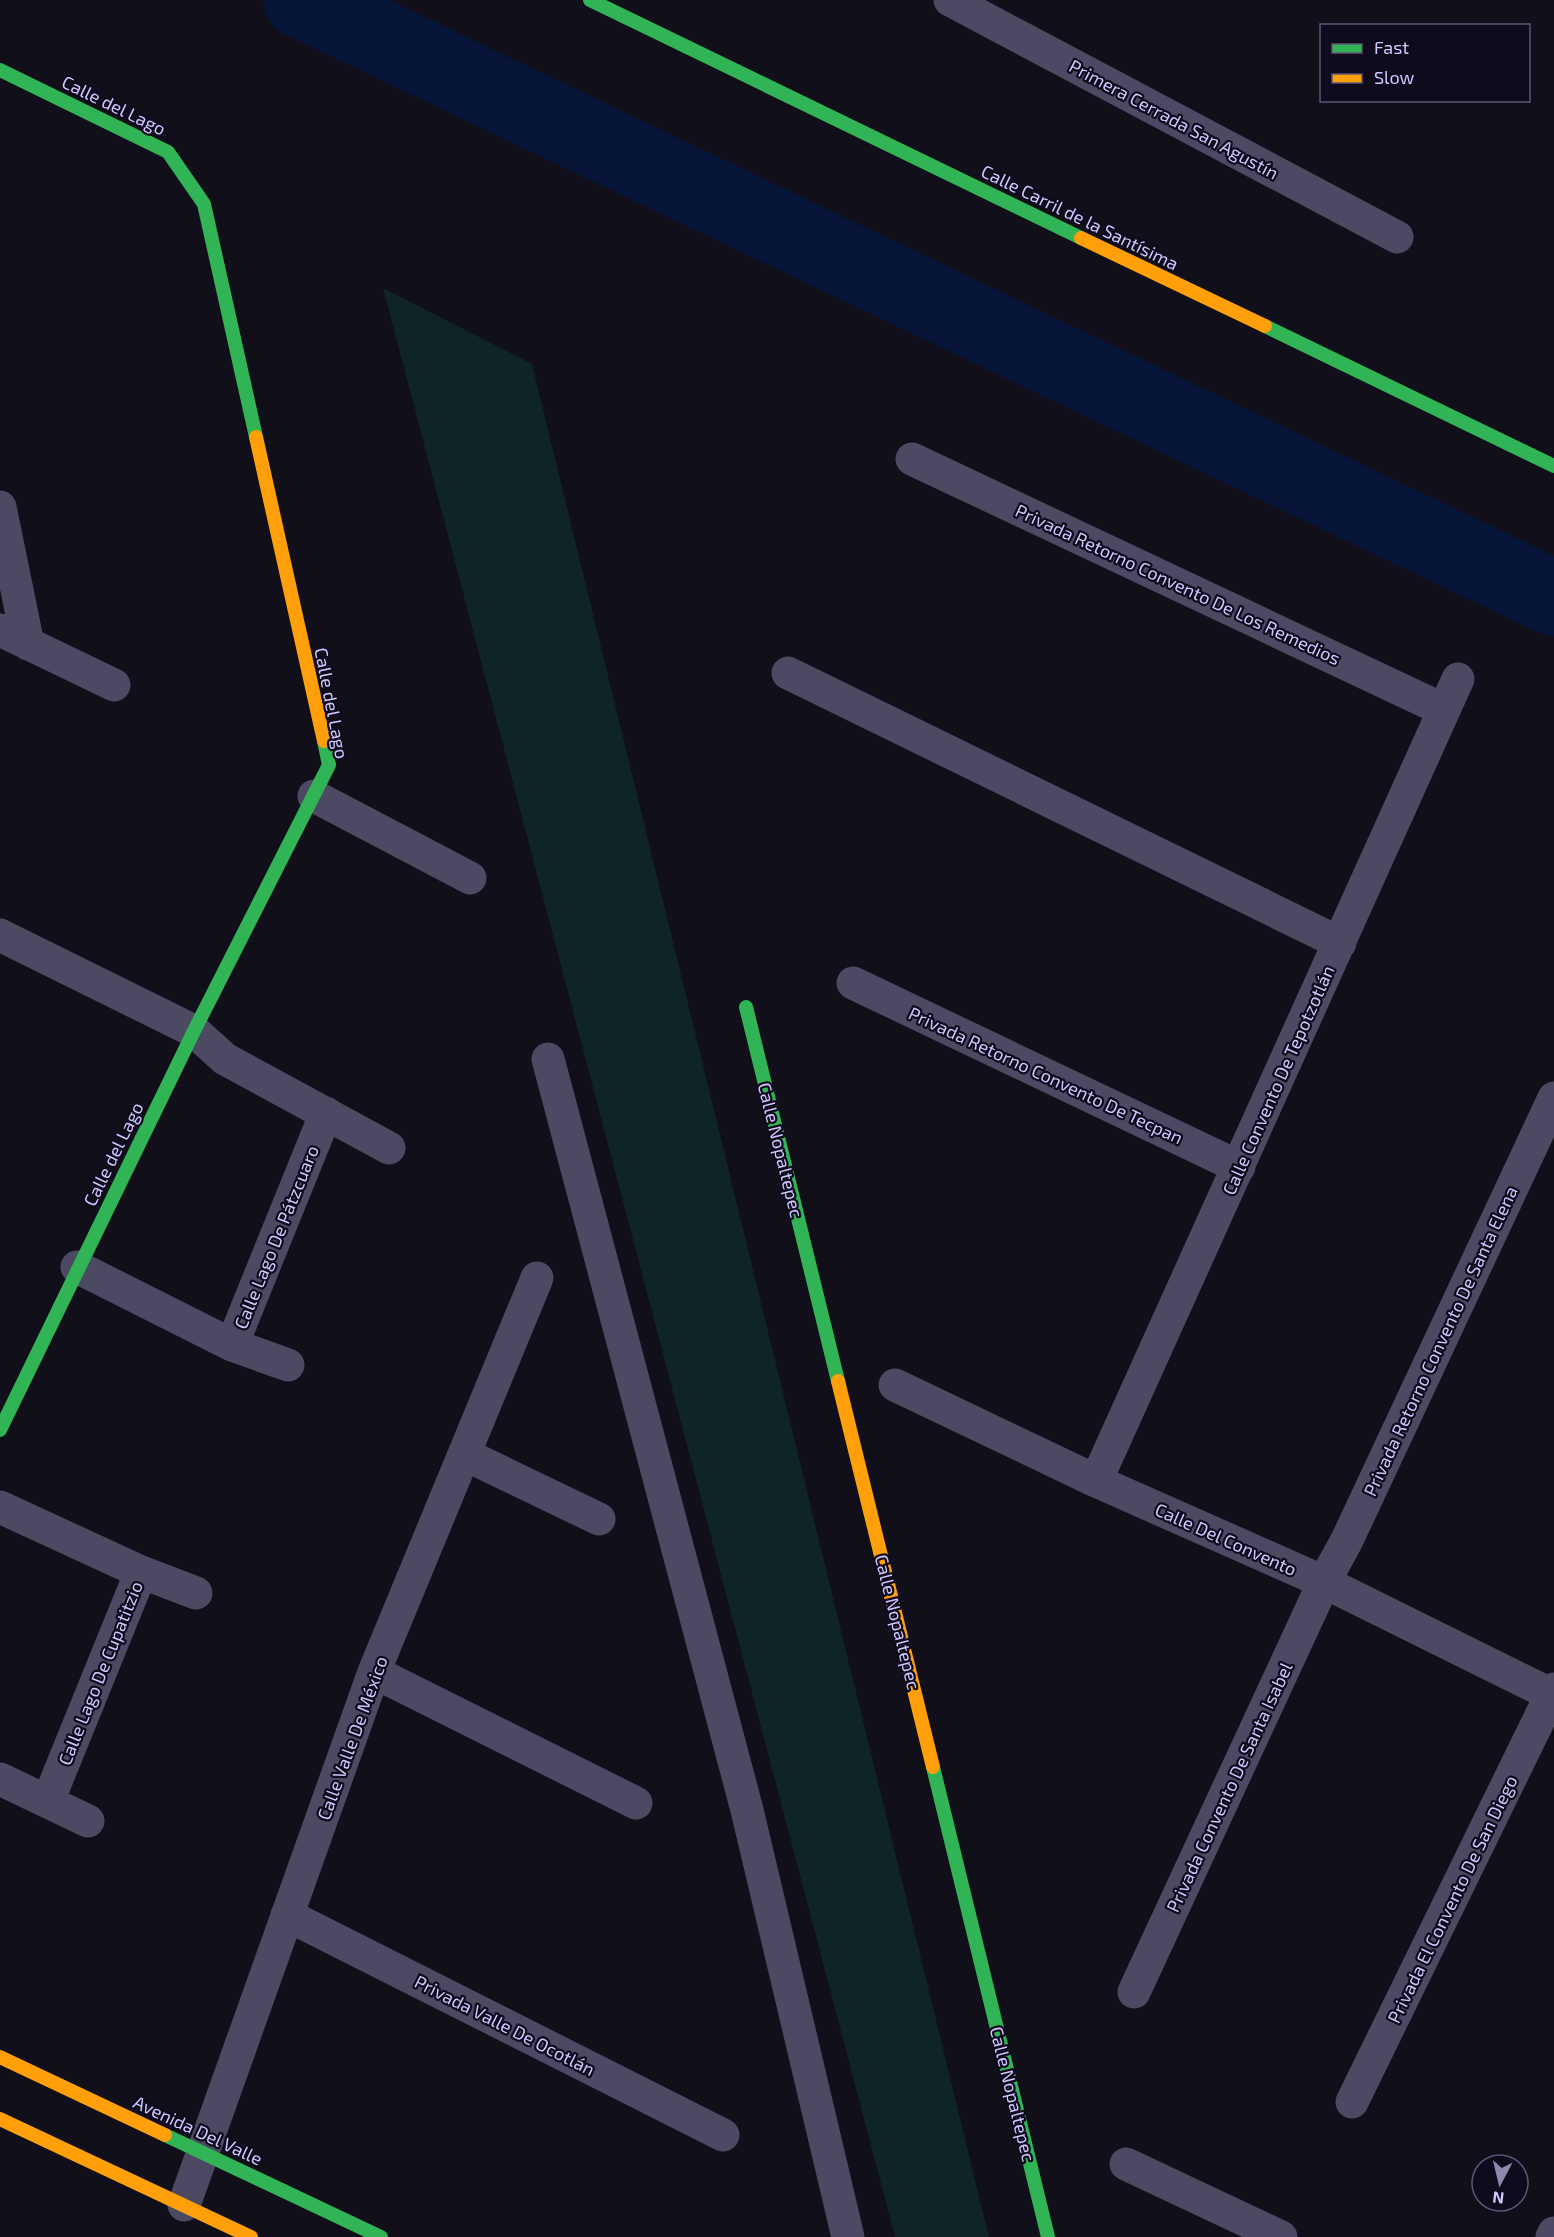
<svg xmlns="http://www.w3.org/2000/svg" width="1554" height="2237" font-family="'Exo 2',sans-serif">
  <rect width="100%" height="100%" fill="#110f19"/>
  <path fill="#0e2426" d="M383,288L532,364L989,2237H895Z"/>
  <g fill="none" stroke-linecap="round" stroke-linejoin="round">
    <path stroke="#071538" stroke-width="76" d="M301,0L1554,598"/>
    <path stroke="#4c4a62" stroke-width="33" d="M950,0L1397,237
      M912,459L1444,710
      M0,507L28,644
      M0,630L114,685
      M788,673L1340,943
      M314,796L470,878
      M0,935L194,1031L225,1059L389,1148
      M853,983L1239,1167
      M548,1059L747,1810L848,2237
      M77,1267L232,1345L288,1365
      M232,1345L326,1113
      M895,1385L1096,1481L1324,1582L1554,1696
      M466,1455L599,1519
      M1096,1481L1458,679
      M0,1507L141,1572L196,1593
      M374,1672L636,1803
      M0,1779L88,1821
      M48,1801L141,1572
      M287,1915L723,2135
      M1134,1992L1324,1582L1347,1540L1554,1098
      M1352,2102L1554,1689
      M1126,2164L1281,2237
      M184,2205L374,1672L537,1278
      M1552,2237L1554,2233"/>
    <path stroke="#30b455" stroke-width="14" d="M590,0L1081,238
      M0,70L168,152L204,204L256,437
      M1265,326L1554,466
      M746,1007L838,1381
      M0,1430L194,1031L329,765L324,741
      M933,1767L1048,2237
      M165,2135L381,2237"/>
    <path stroke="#ff9f0a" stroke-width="14" d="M1081,238L1265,326
      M256,437L324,741
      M838,1381L933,1767
      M0,2057L165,2135
      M0,2119L251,2237"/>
  </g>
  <g text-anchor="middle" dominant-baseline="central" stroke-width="4.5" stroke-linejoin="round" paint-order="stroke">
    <g font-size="18" fill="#d1c7ff" stroke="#0f0b1d">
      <text transform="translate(114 105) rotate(26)">Calle del Lago</text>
      <text transform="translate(1174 119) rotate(28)">Primera Cerrada San Agustín</text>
      <text transform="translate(1080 217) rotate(26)">Calle Carril de la Santísima</text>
      <text transform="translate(1178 584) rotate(25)">Privada Retorno Convento De Los Remedios</text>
      <text transform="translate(332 703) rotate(79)">Calle del Lago</text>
      <text transform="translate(1046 1075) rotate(25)">Privada Retorno Convento De Tecpan</text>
      <text transform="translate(1278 1080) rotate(-66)">Calle Convento De Tepotzotlán</text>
      <text transform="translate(781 1150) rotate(76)">Calle Nopaltepec</text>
      <text transform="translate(113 1154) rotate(-64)">Calle del Lago</text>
      <text transform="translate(276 1237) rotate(-68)">Calle Lago De Pátzcuaro</text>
      <text transform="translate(1440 1341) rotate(-65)">Privada Retorno Convento De Santa Elena</text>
      <text transform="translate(1226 1539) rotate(24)">Calle Del Convento</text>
      <text transform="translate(898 1622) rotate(76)">Calle Nopaltepec</text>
      <text transform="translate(100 1673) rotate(-68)">Calle Lago De Cupatitzio</text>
      <text transform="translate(352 1738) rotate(-70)">Calle Valle De México</text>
      <text transform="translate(1229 1787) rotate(-65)">Privada Convento De Santa Isabel</text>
      <text transform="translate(1452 1899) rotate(-64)">Privada El Convento De San Diego</text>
      <text transform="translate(505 2025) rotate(27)">Privada Valle De Ocotlán</text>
      <text transform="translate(1013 2094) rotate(76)">Calle Nopaltepec</text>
      <text transform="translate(198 2130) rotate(25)">Avenida Del Valle</text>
    </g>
  </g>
  <rect x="1320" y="24" width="210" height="78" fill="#0f0b1d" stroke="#5d5677" stroke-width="1.5"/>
  <rect x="1332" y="44" width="30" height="9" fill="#30b455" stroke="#5d5677" stroke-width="1.5"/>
  <text x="1374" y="54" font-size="18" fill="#d1c7ff">Fast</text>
  <rect x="1332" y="74" width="30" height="9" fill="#ff9f0a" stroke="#5d5677" stroke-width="1.5"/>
  <text x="1374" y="84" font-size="18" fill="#d1c7ff">Slow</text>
  <g transform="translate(1500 2183) rotate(187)"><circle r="28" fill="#0f0b1d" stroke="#5d5677" stroke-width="1.5"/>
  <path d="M0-4.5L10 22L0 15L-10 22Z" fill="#8e87ae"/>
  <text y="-9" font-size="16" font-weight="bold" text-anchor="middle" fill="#d1c7ff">N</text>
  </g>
</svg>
